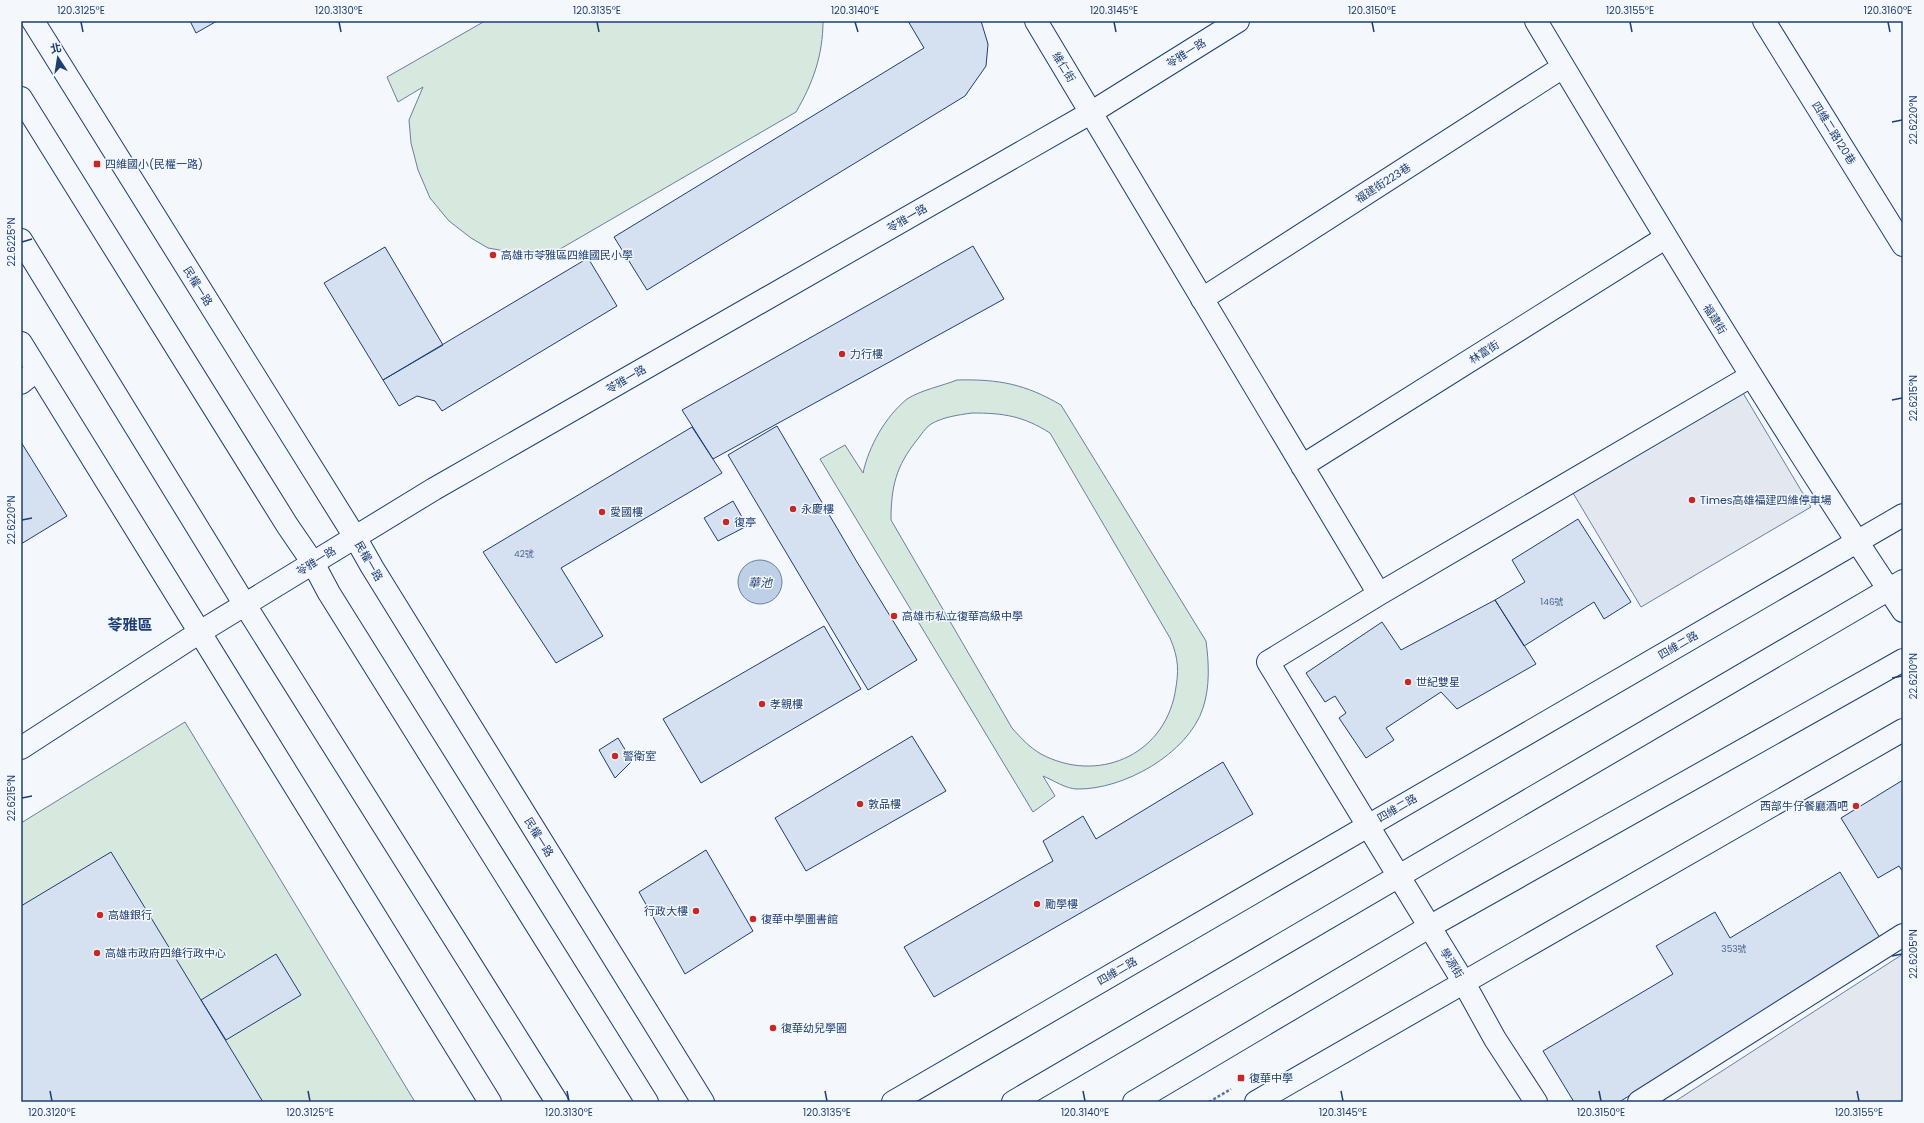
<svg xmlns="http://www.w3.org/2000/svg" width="1924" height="1123" font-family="Poppins,'Noto Sans TC',sans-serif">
  <rect width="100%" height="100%" fill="#f4f7fb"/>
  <path fill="#d7e8df" stroke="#687fa3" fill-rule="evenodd" d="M485,21H823C823,55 813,83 796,112L555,252L528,255L488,248L471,238L449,221L430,198L418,170L411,143L409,120L423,87L398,102L387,77Z
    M957,380C999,379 1025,384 1061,405L1206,641C1209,663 1210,687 1203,708C1188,754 1123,790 1077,789C1066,789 1053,780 1043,776L1055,796L1033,812L820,459L845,445L863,473C869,446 885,417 907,399C921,390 942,386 957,380ZM972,413C1004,413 1023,416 1050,433L1170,638C1179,659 1179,671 1175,693C1163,756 1097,784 1041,754C1029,747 1021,738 1012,728L891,520C891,487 896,466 917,440C921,435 925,428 931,424C943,417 958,415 972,413Z
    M185,722L415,1102H21V823Z"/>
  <path fill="#e3e8f0" stroke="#687fa3" d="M1743,393L1811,507L1641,607L1573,493Z
    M1903,954V1102H1674Z"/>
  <path fill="#bed0e5" stroke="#687fa3" d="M738 582a22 22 0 1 1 44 0a22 22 0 1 1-44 0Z"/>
  <path fill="#d5e0f0" stroke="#1d3f73" d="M190,21H217L196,33Z
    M908,21H981L988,44L986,66L965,96L647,290L614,237L924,48Z
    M973,246L1004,299L713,459L682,410Z
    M385,247L443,345L383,380L324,283Z
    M588,258L617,306L442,411L435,401L417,396L399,406L383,380Z
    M777,426L857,562L917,660L868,690L728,455Z
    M692,427L722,473L561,568L603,636L556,663L483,552Z
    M21,442L67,516L21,544Z
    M733,501L747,526L718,541L704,518Z
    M1578,519L1631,602L1604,619L1594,602L1524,646L1495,600L1525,582L1512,560Z
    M1495,600L1536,664L1457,709L1441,692L1386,728L1394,740L1366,758L1339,718L1346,713L1335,696L1325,702L1306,673L1382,622L1401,650Z
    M824,626L861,689L701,783L663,719Z
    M912,736L946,791L806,871L775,818Z
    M618,738L632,761L615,778L599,750Z
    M1223,762L1253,814L934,997L904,947L1053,861L1043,841L1083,816L1096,839Z
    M1903,780V872L1899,866L1878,878L1841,818Z
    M706,850L753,931L685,974L639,892Z
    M111,852L201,1000L263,1102H21V906Z
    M1840,872L1883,943L1619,1102H1574L1543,1051L1673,974L1656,946L1715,912L1730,938Z
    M276,954L301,995L226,1040L201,1000Z"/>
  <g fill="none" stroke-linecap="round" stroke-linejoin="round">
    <g stroke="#1d3f73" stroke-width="24">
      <path id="minor" d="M1036,21L1379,594
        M1536,21C1655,220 1774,418 1903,611
        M1764,21L1903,245
        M1202,299L1563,67
        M21,383L37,370
        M1302,466L1665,238
        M1536,1102L1495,1039L1464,983L1268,662L1379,594L1751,376
        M1639,1102L1903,935"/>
    </g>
    <g stroke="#1d3f73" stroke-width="24">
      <path id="tertiary" d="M33,21L355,537L372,567L703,1102
        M21,343L490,1102
        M21,748L200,632L434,489L1092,112L1238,21
        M893,1102L1903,515
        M1256,1102L1903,730"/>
    </g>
    <g stroke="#1d3f73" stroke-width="24">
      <path id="secondary" d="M21,98L287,525L313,563L329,593L647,1102
        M21,240L245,605L557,1102
        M1013,1102L1903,581
        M1134,1102L1429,927L1903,660"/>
    </g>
    <path stroke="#5e769c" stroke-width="2.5" stroke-dasharray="3 2" stroke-linecap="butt" d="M1209,1102L1231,1089"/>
    <use href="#minor" stroke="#f4f7fb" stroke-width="22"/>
    <use href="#tertiary" stroke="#f4f7fb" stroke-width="22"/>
    <use href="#secondary" stroke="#f4f7fb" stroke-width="22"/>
  </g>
  <path fill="none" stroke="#1d3f73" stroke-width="1.5" d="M81,22L83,32M339,22L341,32M597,22L599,32M855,22L858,32M1114,22L1116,32M1372,22L1374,32M1630,22L1632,32M1888,22L1890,32M1892,122L1902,120M22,242L32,239M1892,400L1902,398M22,520L32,518M1892,678L1902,676M22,798L32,796M1892,956L1902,954M50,1091L52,1101M308,1091L310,1101M567,1091L569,1101M825,1091L827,1101M1083,1091L1085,1101M1341,1091L1343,1101M1599,1091L1601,1101M1857,1091L1859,1101"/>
  <g fill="#c62828" stroke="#f4f7fb" stroke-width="1.5">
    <rect x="93" y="160" width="8" height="8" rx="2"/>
    <circle cx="493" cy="255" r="4"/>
    <circle cx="842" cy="354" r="4"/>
    <circle cx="1692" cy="500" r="4"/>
    <circle cx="793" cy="509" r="4"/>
    <circle cx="602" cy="512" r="4"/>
    <circle cx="726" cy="522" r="4"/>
    <circle cx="894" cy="616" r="4"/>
    <circle cx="1408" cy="682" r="4"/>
    <circle cx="762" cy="704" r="4"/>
    <circle cx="615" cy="756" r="4"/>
    <circle cx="860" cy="804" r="4"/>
    <circle cx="1856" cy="806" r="4"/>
    <circle cx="1037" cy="904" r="4"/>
    <circle cx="696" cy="911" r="4"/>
    <circle cx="100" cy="915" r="4"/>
    <circle cx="753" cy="919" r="4"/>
    <circle cx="97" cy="953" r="4"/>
    <circle cx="773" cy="1028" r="4"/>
    <rect x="1237" y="1074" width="8" height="8" rx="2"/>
  </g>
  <g text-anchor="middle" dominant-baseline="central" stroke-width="3" stroke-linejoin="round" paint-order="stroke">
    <g font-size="9" fill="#4b6792">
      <text x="524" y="554">42號</text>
      <text x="1552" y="602">146號</text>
      <text x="1734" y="949">353號</text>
    </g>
    <g font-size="11" fill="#1d3f73" stroke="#f4f7fb">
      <text transform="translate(1186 53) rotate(-32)">苓雅一路</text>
      <text transform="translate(1064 67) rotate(59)">維仁街</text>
      <text transform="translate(1834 133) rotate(58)">四維二路120巷</text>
      <text transform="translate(1383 183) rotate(-33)">福建街223巷</text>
      <text transform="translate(907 218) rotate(-30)">苓雅一路</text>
      <text transform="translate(198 286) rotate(58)">民權一路</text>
      <text transform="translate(1715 319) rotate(58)">福建街</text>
      <text transform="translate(1484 352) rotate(-32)">林富街</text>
      <text transform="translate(626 379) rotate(-30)">苓雅一路</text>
      <text transform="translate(316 561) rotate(-32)">苓雅一路</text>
      <text transform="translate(369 561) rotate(60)">民權一路</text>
      <text transform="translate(1678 645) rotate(-30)">四維二路</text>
      <text transform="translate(1397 808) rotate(-30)">四維二路</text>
      <text transform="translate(539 837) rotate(58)">民權一路</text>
      <text transform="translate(1452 963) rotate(58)">學源街</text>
      <text transform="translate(1117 971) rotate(-30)">四維二路</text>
    </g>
    <g font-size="11" fill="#1d3f73" stroke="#f4f7fb" text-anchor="start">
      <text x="105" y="164">四維國小(民權一路)</text>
      <text x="501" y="255">高雄市苓雅區四維國民小學</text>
      <text x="850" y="354">力行樓</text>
      <text x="1700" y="500">Times高雄福建四維停車場</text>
      <text x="801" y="509">永慶樓</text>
      <text x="610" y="512">愛國樓</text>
      <text x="734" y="522">復亭</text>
      <text x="902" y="616">高雄市私立復華高級中學</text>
      <text x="1416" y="682">世紀雙星</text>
      <text x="770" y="704">孝親樓</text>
      <text x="623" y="756">警衛室</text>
      <text x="868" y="804">敦品樓</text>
      <text x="1848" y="806" text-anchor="end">西部牛仔餐廳酒吧</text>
      <text x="1045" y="904">勵學樓</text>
      <text x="688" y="911" text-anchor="end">行政大樓</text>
      <text x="108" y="915">高雄銀行</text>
      <text x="761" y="919">復華中學圖書館</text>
      <text x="105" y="953">高雄市政府四維行政中心</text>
      <text x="781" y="1028">復華幼兒學園</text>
      <text x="1249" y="1078">復華中學</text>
    </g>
    <g font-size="12" font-style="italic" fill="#1d3f73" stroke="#f4f7fb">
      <text x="760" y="582">華池</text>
    </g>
    <g font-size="15" font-weight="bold" fill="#1d3f73" stroke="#f4f7fb">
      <text x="130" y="624">苓雅區</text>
    </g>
  </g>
  <rect width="1924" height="1123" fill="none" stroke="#f4f7fb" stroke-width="44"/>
  <g transform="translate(58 58) rotate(348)" stroke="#f4f7fb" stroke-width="3" paint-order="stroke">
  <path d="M0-3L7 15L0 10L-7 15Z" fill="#1d3f73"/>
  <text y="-6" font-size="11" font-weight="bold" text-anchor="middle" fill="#1d3f73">北</text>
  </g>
  <rect x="22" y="22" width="1880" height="1079" fill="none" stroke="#1d3f73" stroke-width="1.5"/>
  <g font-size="10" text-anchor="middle" fill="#1d3f73">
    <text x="81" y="14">120.3125°E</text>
    <text x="339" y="14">120.3130°E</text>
    <text x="597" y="14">120.3135°E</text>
    <text x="855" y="14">120.3140°E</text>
    <text x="1114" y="14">120.3145°E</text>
    <text x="1372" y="14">120.3150°E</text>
    <text x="1630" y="14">120.3155°E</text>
    <text x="1888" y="14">120.3160°E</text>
    <text transform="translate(1913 120) rotate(-90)" y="4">22.6220°N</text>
    <text transform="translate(11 242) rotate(-90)" y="4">22.6225°N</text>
    <text transform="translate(1913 398) rotate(-90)" y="4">22.6215°N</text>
    <text transform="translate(11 520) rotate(-90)" y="4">22.6220°N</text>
    <text transform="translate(1913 676) rotate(-90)" y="4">22.6210°N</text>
    <text transform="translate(11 798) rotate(-90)" y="4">22.6215°N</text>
    <text transform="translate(1913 954) rotate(-90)" y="4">22.6205°N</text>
    <text x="52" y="1116">120.3120°E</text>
    <text x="310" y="1116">120.3125°E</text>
    <text x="569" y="1116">120.3130°E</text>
    <text x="827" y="1116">120.3135°E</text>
    <text x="1085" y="1116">120.3140°E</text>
    <text x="1343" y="1116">120.3145°E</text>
    <text x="1601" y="1116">120.3150°E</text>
    <text x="1859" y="1116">120.3155°E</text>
  </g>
</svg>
